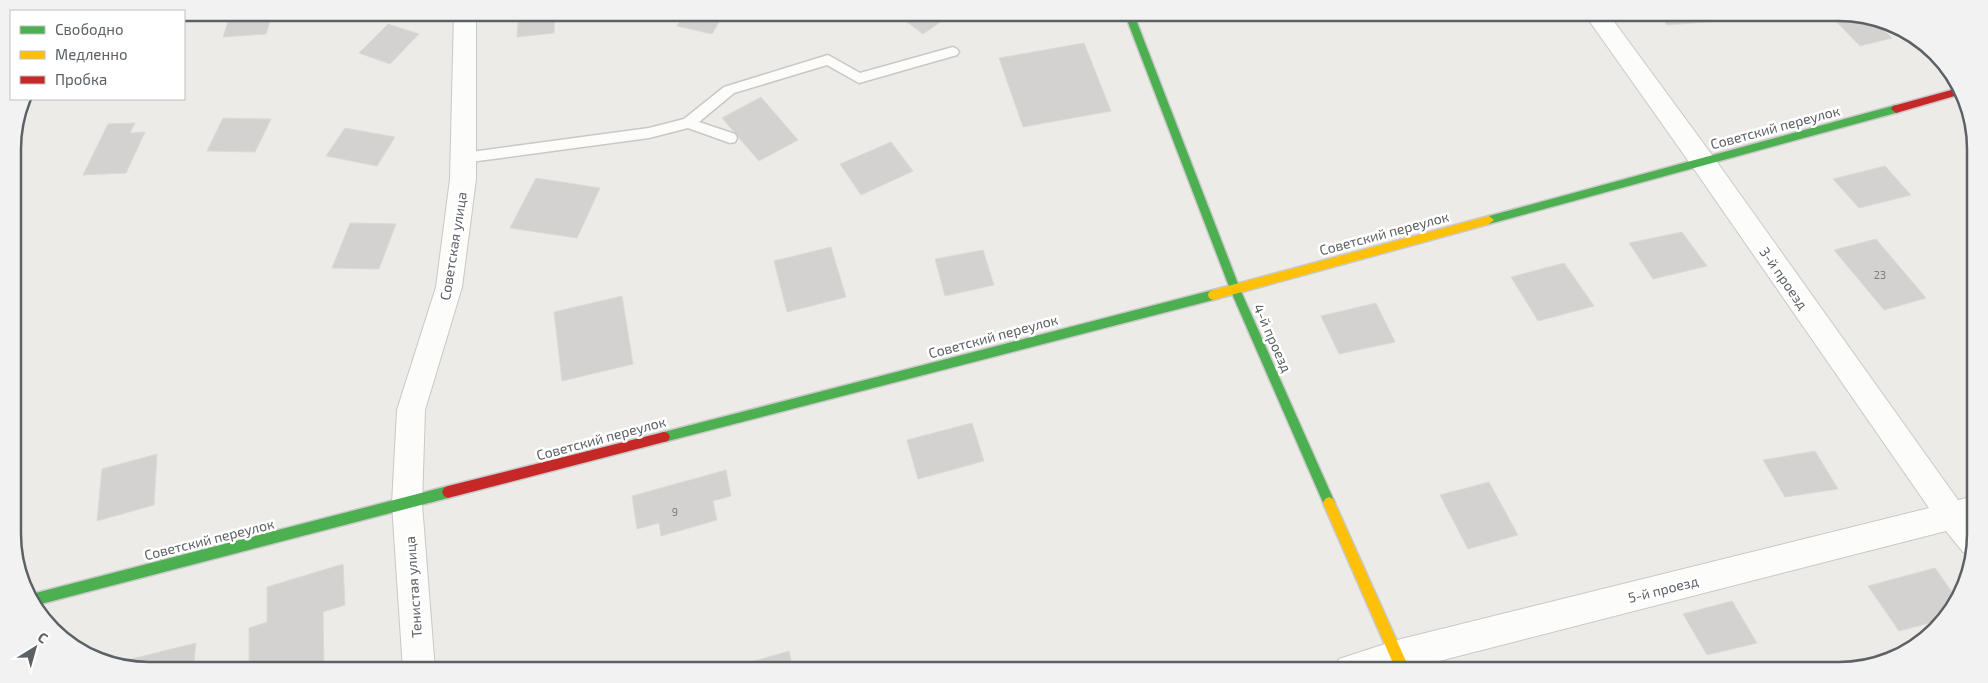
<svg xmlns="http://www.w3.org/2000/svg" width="1988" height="683" font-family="'Exo 2',sans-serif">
  <rect width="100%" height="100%" fill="#edebe7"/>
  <path fill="#d3d2d0" stroke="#dcdad6" d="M231,12H273L266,34L223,37Z
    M519,12H555L554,33L517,37Z
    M686,12H725L712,34L677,26Z
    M894,12H955L923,34Z
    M1659,12H1713L1719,21L1667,25Z
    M1827,12L1872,18L1892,38L1860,46Z
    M388,24L419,34L390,64L359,53Z
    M1084,43L1111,111L1023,127L999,58Z
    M761,97L798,140L759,161L722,118Z
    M223,118L271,119L255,152L207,151Z
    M135,123L130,133L145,132L126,173L83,175L108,124Z
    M345,128L395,137L377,166L326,156Z
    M891,142L913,171L861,195L840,164Z
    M1885,166L1911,195L1859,208L1833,179Z
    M536,178L600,188L577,238L510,228Z
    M350,223L396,224L379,269L332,268Z
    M1682,232L1707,266L1653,279L1629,243Z
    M1876,239L1926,298L1884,310L1834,250Z
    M831,247L846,297L787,312L774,261Z
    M983,250L994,285L945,296L935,259Z
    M1564,263L1594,306L1538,321L1511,277Z
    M622,296L633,364L562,381L554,312Z
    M1376,303L1395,342L1339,354L1321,316Z
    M972,423L984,461L918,479L907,440Z
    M1815,451L1838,489L1785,497L1763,460Z
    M157,454L154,505L97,521L102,469Z
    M726,470L731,496L713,501L717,520L661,536L659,523L637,529L632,496Z
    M1489,482L1518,535L1468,549L1440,495Z
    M343,564L345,605L323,612L324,670H249V628L267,622V587Z
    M1935,568L1955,596L1937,621L1899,631L1868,586Z
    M1732,601L1757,643L1707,655L1683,614Z
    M196,643L193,670H149L111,664Z
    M789,651L793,670H745L744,664Z"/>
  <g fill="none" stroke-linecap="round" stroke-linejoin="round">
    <g stroke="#c8c8c7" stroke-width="3">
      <path id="lane" d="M953,47L957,49L959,52L957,55L859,83L827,65L734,93L699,122L735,134L737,138L735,142L730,143L688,128L649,138L463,163L458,162L456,158L458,154L463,153L649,128L684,119L724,87L828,55L860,73Z"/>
    </g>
    <g stroke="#c8c8c7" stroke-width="2">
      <path id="street" d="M454,12H476V179L462,287L425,410L422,504L435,670H403L392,504L397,410L436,287L450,179Z
        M1583,12H1607L1712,155L1958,500L1975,496L1976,534L1972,556L1963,552L1946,531L1404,670H1334L1339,659L1397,640L1929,508L1694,169Z"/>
    </g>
    <g stroke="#c9c9c9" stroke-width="3">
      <path id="fast" d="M1124,12H1133L1240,289L1335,503L1333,507L1329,509L1325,507L1230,289Z
        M1896,105L1899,106L1901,109L1899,112L1489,224L1484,220L1489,216Z
        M1213,290L1217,292L1218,295L1217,298L1213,300L664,442L660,441L658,437L660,433L664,432Z
        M448,486L452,488L454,492L452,496L448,498L37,605L32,594Z"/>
    </g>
    <g stroke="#c9c9c9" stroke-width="3">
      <path id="slow" d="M1489,216L1494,220L1489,224L1213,300L1209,298L1208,295L1209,292L1213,290Z
        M1329,497L1333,499L1410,670H1396L1323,503L1325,499Z"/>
    </g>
    <g stroke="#c9c9c9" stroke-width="3">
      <path id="jam" d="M1955,89L1958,95L1896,113L1891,109L1893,106Z
        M664,432L668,433L670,437L668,441L664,442L448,498L444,496L442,492L444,488L448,486Z"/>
    </g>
    <use href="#lane" fill="#fcfcfb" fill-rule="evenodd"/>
    <use href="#street" fill="#fcfcfb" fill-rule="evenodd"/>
    <use href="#fast" fill="#4caf50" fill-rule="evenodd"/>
    <use href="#slow" fill="#ffc107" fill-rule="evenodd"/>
    <use href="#jam" fill="#c62828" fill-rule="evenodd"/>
  </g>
  <g text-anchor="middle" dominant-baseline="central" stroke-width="5" stroke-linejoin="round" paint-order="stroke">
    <g font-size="11" fill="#7b7e81">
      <text x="1880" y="274">23</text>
      <text x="675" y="511">9</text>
    </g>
    <g font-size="14" fill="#5c6165" stroke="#fff">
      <text transform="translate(1775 127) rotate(-15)">Советский переулок</text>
      <text transform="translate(1384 233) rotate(-15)">Советский переулок</text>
      <text transform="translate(453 246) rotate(-81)">Советская улица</text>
      <text transform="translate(1784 278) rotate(55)">3-й проезд</text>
      <text transform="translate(993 336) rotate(-15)">Советский переулок</text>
      <text transform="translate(1273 338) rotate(66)">4-й проезд</text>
      <text transform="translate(601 438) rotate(-15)">Советский переулок</text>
      <text transform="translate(209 539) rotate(-14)">Советский переулок</text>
      <text transform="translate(413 587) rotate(-94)">Тенистая улица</text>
      <text transform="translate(1663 589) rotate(-14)">5-й проезд</text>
    </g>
  </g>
  <path d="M0 0H1988V683H0ZM149 21H1839A128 128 0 0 1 1967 149V534A128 128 0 0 1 1839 662H149A128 128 0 0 1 21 534V149A128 128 0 0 1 149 21Z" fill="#f2f2f3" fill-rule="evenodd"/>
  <path fill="none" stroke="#5c6165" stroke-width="2.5" d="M149 21H1839A128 128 0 0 1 1967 149V534A128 128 0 0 1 1839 662H149A128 128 0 0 1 21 534V149A128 128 0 0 1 149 21Z"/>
  <rect x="10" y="10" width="175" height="90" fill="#ffffff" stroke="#bec0c1"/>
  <rect x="20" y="26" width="25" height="8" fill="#4caf50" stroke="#bec0c1"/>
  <text x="55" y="35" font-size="15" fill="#5c6165">Свободно</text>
  <rect x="20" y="51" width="25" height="8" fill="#ffc107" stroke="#bec0c1"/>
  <text x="55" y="60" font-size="15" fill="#5c6165">Медленно</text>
  <rect x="20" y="76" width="25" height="8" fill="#c62828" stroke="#bec0c1"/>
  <text x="55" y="85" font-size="15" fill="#5c6165">Пробка</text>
  <g transform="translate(35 648) rotate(37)" stroke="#ffffff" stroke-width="4" paint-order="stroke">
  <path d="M0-4L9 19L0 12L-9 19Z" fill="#5c6165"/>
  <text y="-8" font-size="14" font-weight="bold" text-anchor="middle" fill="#5c6165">С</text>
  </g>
</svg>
